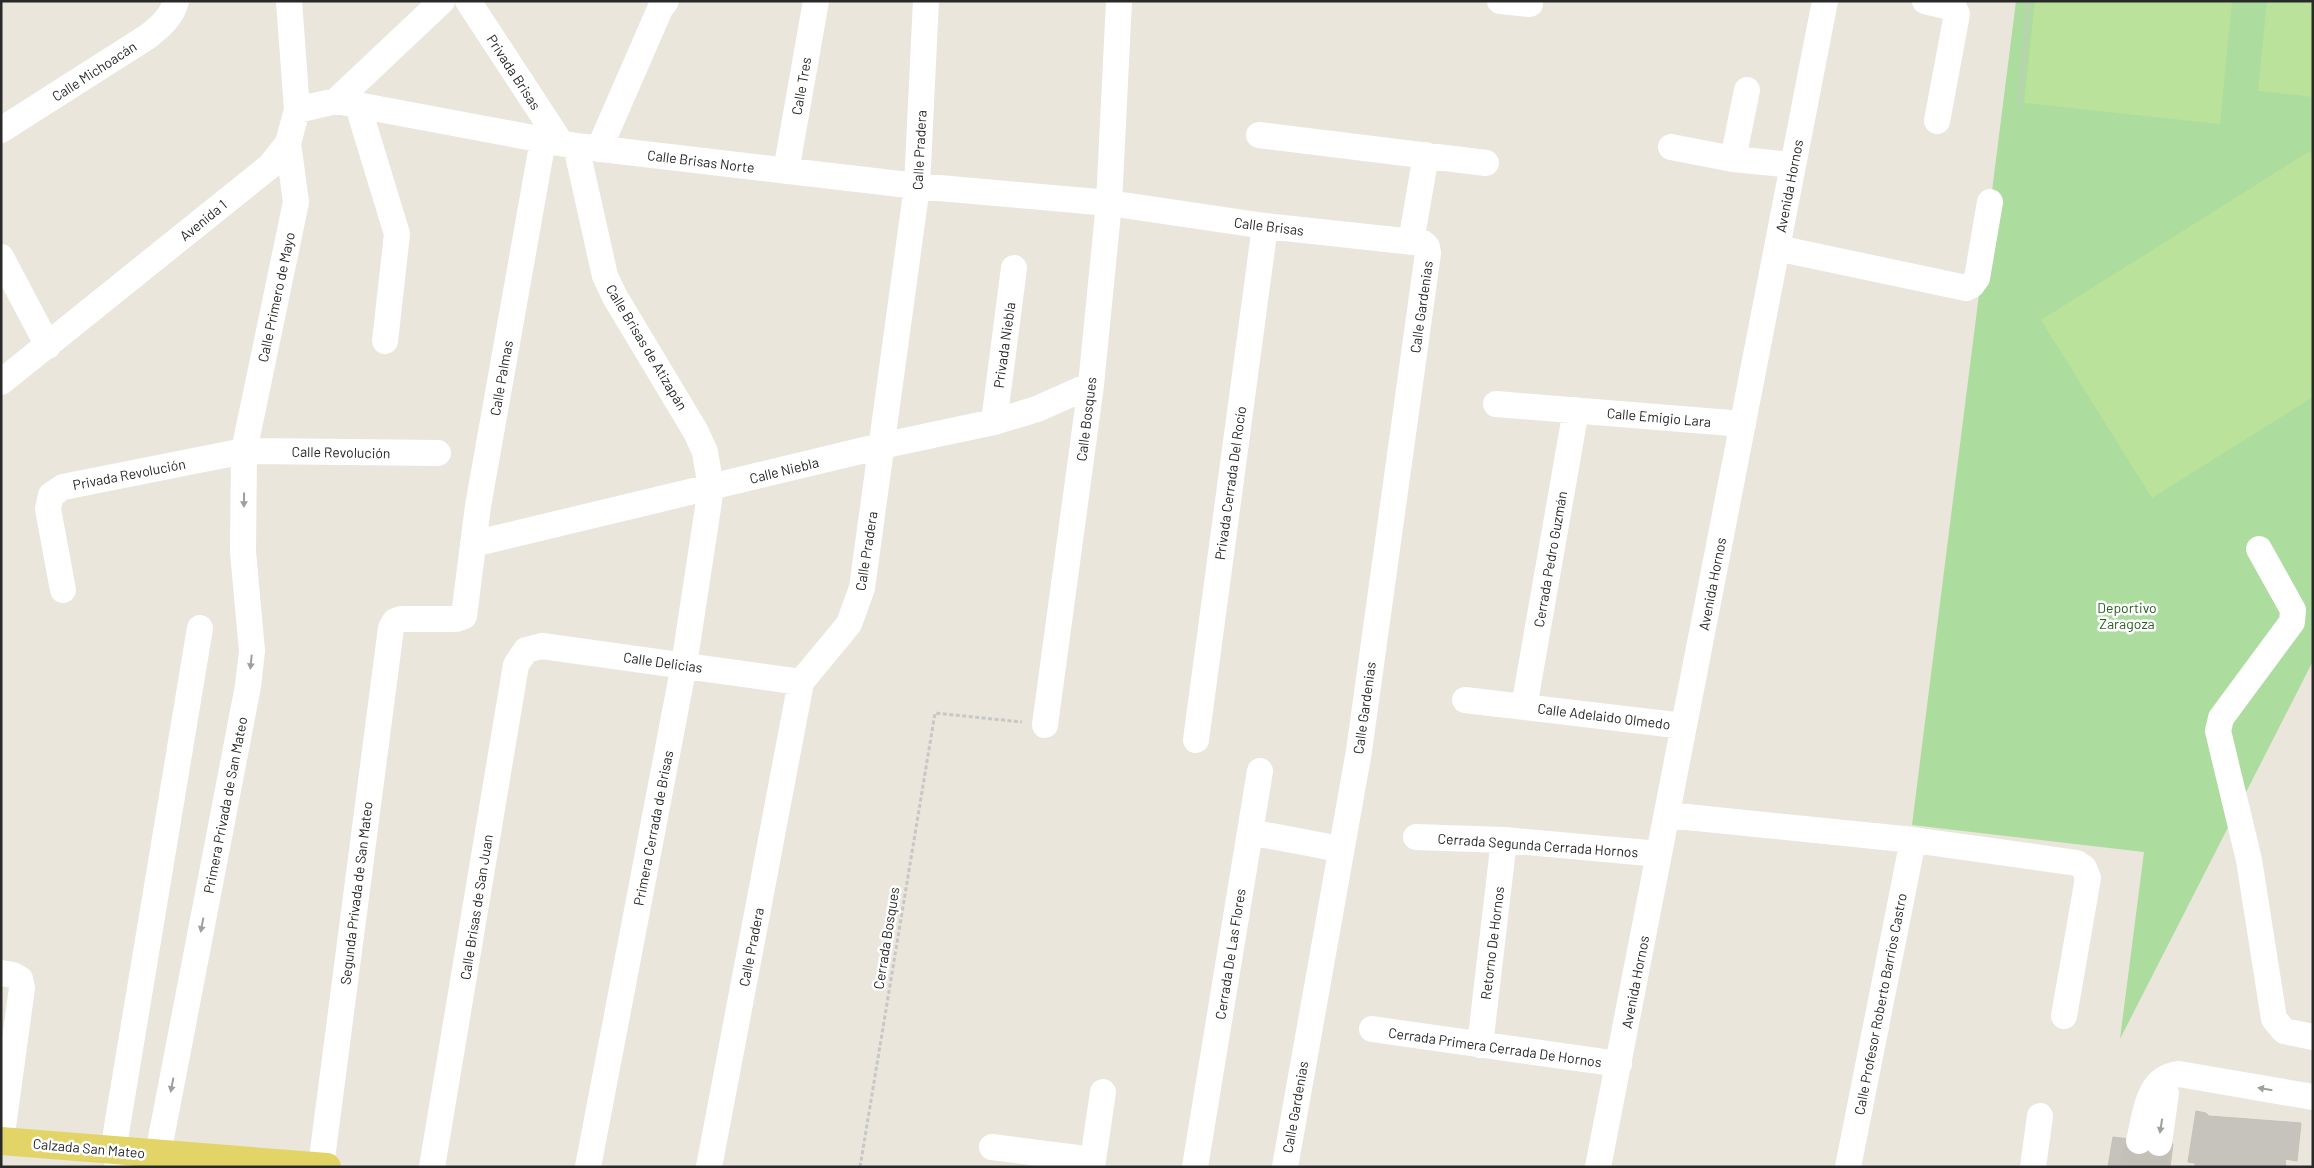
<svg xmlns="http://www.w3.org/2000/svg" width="2314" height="1168" font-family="Barlow,sans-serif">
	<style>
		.green { fill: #acdc9e }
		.pitch { fill: #bbe29a }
		.building { fill: #c6c2bc; stroke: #c5c1b6 }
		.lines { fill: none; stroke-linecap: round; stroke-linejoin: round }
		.minor-tunnel { stroke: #c3c0b8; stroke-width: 26; stroke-dasharray: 26 13; stroke-linecap: butt }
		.path { stroke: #c7c7c7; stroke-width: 3; stroke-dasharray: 4 2.5; stroke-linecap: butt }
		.minor { stroke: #fff; stroke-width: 26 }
		.major { stroke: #e3d468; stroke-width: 28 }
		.oneway { fill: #9f9f9f }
		.labels { text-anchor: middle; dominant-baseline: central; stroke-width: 5; stroke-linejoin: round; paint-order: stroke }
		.street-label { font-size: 14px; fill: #292929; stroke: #fff }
		.park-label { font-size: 14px; fill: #265f20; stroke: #fff }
	</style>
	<rect width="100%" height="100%" fill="#eae6dc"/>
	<path class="green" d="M2016,1H2313V661L2120,1039L2144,852L1912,825Z"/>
	<path class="pitch" d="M2035,1H2232L2220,124L2024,103Z
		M2267,1H2313V97L2258,91Z
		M2310,151L2313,156V397L2152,498L2041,320Z"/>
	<path class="building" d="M2196,1111L2206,1113L2209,1116L2301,1123L2297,1161L2285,1159L2286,1167H2195V1163L2188,1162Z
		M2113,1137L2173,1144L2170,1167H2108Z"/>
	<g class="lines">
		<path class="minor-tunnel" d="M2132,1167L2139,1141
			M2155,1167L2159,1143"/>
		<path class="path" d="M2019,105L2029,1
			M860,1167L935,713L1022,722"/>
		<path class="minor" d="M468,1L561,143
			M1500,1L1530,4
			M1925,1L1954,8L1957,14L1937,121
			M336,101L442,1
			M358,106L397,234L385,341
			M297,110L336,101L576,146L917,186L1109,203L1265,226L1423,243L1427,247L1428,253L1359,751L1285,1167
			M1,130L147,37C159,28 172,17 176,1
			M1259,135L1486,163
			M576,146L605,276L615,297L696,432L705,452L711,488L684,665L588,1167
			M1671,147L1733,159L1793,165
			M599,149L660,9L666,1
			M1733,159L1747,90
			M786,171L816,1
			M1411,242L1426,155
			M1777,248L1966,288L1972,285L1977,278L1990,202
			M1,257L48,346
			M1,382L270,166L288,143L297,110L289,1
			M1496,404L1743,424
			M994,422L1014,268
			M473,544L881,446L994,422L1037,409L1091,385
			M2259,549L2293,610L2292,622L2221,718L2218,731L2249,860L2274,1019L2284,1031L2313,1037
			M63,590L48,509L51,495L63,487L244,451L438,453
			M1465,700L1684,726
			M1524,707L1576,410
			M1045,725L1091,385L1109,203L1119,1
			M1196,740L1265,226
			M1667,815L1913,840L2077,863L2084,868L2088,878L2064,1016
			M1250,832L1340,849
			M1416,837L1504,840L1659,854
			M1,973L13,975L20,979L22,988L1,1141
			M1372,1029L1619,1064
			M1480,1045L1504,840
			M2139,1141C2146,1114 2146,1078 2179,1074L2313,1097
			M2159,1143L2166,1093
			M992,1147L1093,1160
			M158,1154L248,686L252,651L243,552L244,451L296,202L288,143
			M321,1166L391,628L395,621L401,619H456L464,616L478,506L543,140
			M119,1167L113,1151L200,628
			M432,1167L516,665L526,650L542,646L801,682
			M709,1167L801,682L849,624L862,588L917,186L926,1
			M1092,1167L1103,1092
			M1195,1167L1260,771
			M1598,1167L1825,1
			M1848,1167L1913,840
			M2033,1167L2040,1116"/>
		<path class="major" d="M1,1141L327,1167"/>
	</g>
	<defs><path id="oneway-solid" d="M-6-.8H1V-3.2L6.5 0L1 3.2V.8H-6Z" transform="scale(1.25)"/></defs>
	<g class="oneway">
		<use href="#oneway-solid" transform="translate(244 500) rotate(91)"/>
		<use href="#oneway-solid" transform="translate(251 662) rotate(96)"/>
		<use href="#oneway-solid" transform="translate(202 925) rotate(101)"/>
		<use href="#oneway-solid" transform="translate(172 1085) rotate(101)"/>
		<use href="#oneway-solid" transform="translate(2265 1089) rotate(-170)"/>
		<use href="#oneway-solid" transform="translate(2161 1126) rotate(99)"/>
	</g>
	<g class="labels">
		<g class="street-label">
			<text transform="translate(94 71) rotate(-33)">Calle Michoacán</text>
			<text transform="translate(514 72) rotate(57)">Privada Brisas</text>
			<text transform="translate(801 86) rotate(-80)">Calle Tres</text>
			<text transform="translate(919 150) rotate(-87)">Calle Pradera</text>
			<text transform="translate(701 161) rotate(7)">Calle Brisas Norte</text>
			<text transform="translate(1789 186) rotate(-79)">Avenida Hornos</text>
			<text transform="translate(203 220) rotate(-39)">Avenida 1</text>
			<text transform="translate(1269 226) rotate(7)">Calle Brisas</text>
			<text transform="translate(276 297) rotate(-78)">Calle Primero de Mayo</text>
			<text transform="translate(1421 307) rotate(-82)">Calle Gardenias</text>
			<text transform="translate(1004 345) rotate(-82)">Privada Niebla</text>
			<text transform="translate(647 347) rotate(59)">Calle Brisas de Atizapán</text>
			<text transform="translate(501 378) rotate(-80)">Calle Palmas</text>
			<text transform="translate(1659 417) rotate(5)">Calle Emigio Lara</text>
			<text transform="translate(1086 419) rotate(-83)">Calle Bosques</text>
			<text transform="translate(341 452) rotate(1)">Calle Revolución</text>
			<text transform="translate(784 470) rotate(-14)">Calle Niebla</text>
			<text transform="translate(129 474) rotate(-11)">Privada Revolución</text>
			<text transform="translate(1230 483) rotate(-82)">Privada Cerrada Del Rocío</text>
			<text transform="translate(866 551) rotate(-81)">Calle Pradera</text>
			<text transform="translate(1550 559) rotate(-80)">Cerrada Pedro Guzmán</text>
			<text transform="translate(1712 584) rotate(-79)">Avenida Hornos</text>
			<text transform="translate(663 662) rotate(8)">Calle Delicias</text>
			<text transform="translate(1364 708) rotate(-82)">Calle Gardenias</text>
			<text transform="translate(1604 716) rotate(7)">Calle Adelaido Olmedo</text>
			<text transform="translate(225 805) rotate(-79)">Primera Privada de San Mateo</text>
			<text transform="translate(653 828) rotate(-79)">Primera Cerrada de Brisas</text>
			<text transform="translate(1538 845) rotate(4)">Cerrada Segunda Cerrada Hornos</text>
			<text transform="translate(356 893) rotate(-83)">Segunda Privada de San Mateo</text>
			<text transform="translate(476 907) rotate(-81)">Calle Brisas de San Juan</text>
			<text transform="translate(886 938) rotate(-81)">Cerrada Bosques</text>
			<text transform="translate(1492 943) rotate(-83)">Retorno De Hornos</text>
			<text transform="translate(751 947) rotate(-79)">Calle Pradera</text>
			<text transform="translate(1230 954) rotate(-81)">Cerrada De Las Flores</text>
			<text transform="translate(1635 982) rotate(-79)">Avenida Hornos</text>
			<text transform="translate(1880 1004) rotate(-79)">Calle Profesor Roberto Barrios Castro</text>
			<text transform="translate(1495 1047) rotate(8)">Cerrada Primera Cerrada De Hornos</text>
			<text transform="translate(1295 1107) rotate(-80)">Calle Gardenias</text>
			<text transform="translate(89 1148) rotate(5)">Calzada San Mateo</text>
		</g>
		<g class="park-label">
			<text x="2127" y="607">Deportivo<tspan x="2127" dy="16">Zaragoza</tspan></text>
		</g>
	</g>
	<rect width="2314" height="1168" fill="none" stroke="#292929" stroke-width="5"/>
</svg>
